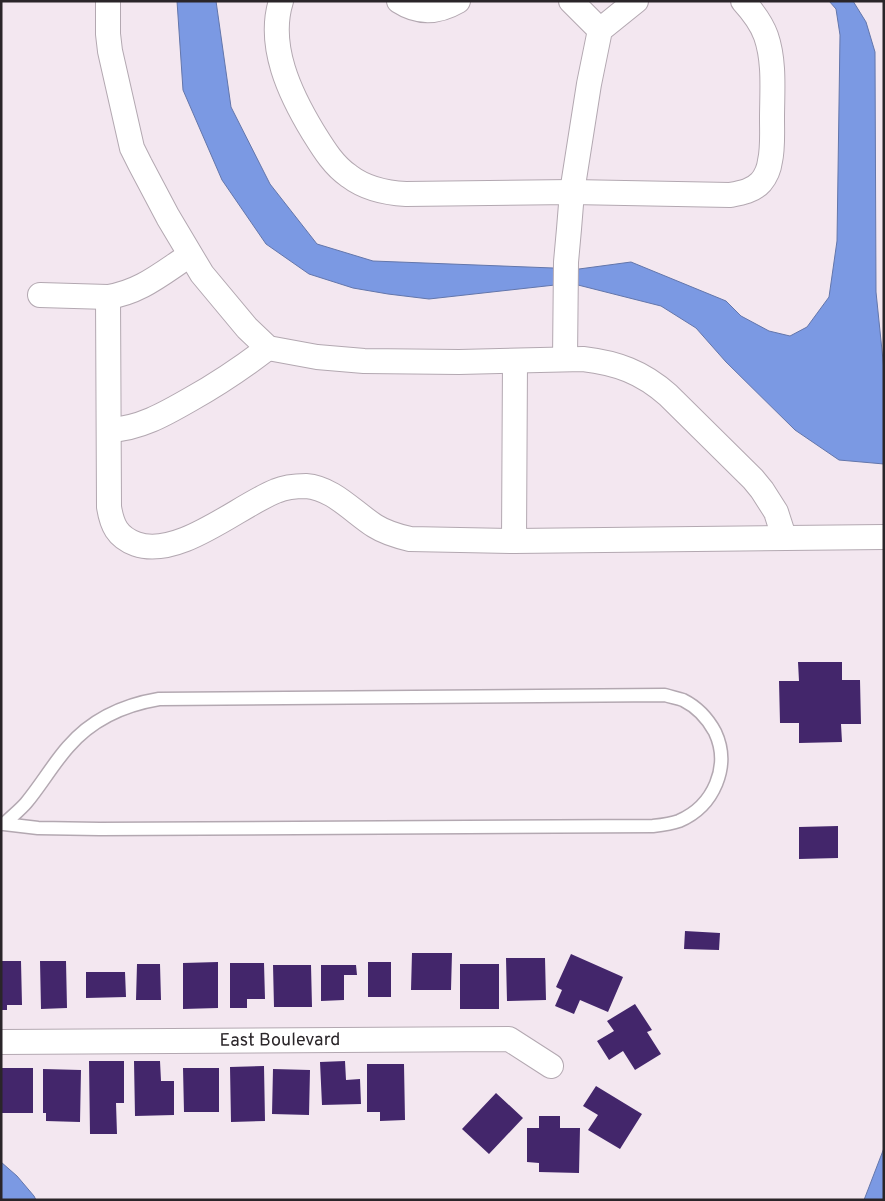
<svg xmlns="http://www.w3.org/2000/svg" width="885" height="1201" font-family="Overpass,sans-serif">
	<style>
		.water { fill: #7b99e3; stroke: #6376ab }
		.building { fill: #43266b }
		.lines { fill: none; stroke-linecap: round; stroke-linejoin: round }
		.service-casing { stroke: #b3a8b1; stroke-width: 15 }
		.minor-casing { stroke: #b3a8b1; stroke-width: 26 }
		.service { stroke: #fff; stroke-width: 12 }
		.minor { stroke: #fff; stroke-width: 24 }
		.labels { text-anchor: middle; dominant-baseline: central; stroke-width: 5; stroke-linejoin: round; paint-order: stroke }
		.street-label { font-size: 18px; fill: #2a2529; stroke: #fff5fd }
	</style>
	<rect width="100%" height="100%" fill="#f3e7f0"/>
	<path class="water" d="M177,1H216L231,107L270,184L317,244L373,261L579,269L631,262L726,301L741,316L769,331L790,336L807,327L829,297L837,241L840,35L836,9L829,1H853L866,22L875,52L876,292L884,370V464L839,460L795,430L726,362L696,328L661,306L578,285H555L429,299L388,294L353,288L309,274L266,244L222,180L183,90Z
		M884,1148V1200H864Z
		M1,1162L17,1176L34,1196L36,1200H1Z"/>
	<path class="building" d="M798,662H842V680H860L861,724H841L842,742L799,743V723H780L779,681H799Z
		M838,826V858L799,859V827Z
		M685,931L720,933L719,950L684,949Z
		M412,953H452L451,990H411Z
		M571,954L623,977L608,1012L580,1000L574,1014L555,1006L562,990L556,987Z
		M506,958H545L546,1000L507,1001Z
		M1,961H21L22,1005H7V1010H1Z
		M40,961H66L67,1008L41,1009Z
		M218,962V1008L183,1009V963Z
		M368,962H391V997H368Z
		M230,963H264L265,999H247V1008H230Z
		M137,964H160L161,1000H136Z
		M460,964H499V1009H460Z
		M273,965H311L312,1007H274Z
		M321,965H356L357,975H344V1000L321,1001Z
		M86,972H125L126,997L86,998Z
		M635,1004L652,1030L647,1032L661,1054L635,1070L623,1051L609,1060L597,1041L614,1031L607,1021Z
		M89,1061H124V1103H116L117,1134H90Z
		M134,1061H160L161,1081H174V1115L135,1116Z
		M345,1061L346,1080L360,1079L361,1104L322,1105L320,1062Z
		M367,1064H404L405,1120L380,1121V1112H367Z
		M264,1066L265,1121L231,1122L230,1067Z
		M1,1068H33V1113H1Z
		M183,1068H219V1112H184Z
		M43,1069L81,1070L80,1122L46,1121V1113H43Z
		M273,1069L310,1070L309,1115L272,1114Z
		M596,1086L642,1114L620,1149L588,1130L598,1115L583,1106Z
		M496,1093L523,1118L489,1154L462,1129Z
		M539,1116H560V1128H580L579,1173L539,1172V1163L527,1162V1128H539Z"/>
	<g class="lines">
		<defs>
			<path id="service" d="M1,824H4L38,828L100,829L653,826C662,825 671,824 679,821C714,806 731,766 715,732C708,719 697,707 683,700C677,698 671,697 665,695L159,699C123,705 92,719 68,747C53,764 41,785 26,803C20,810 11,817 4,824"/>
			<g id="minor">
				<path d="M108,1V34L110,51L132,148L140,164L168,217L202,274L247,328L268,348L317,357L364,361L459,362L583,359C617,363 642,372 668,395L753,479L762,490L776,512L784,537"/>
				<path d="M281,1C267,46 290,94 313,132C323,148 333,165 349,176C366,189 386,193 406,194L572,192L730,195C741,193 753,191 761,182C766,176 769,169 770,161C773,148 772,133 772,119C772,92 775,62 766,36C761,22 753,12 743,1"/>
				<path d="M399,1C419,14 439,12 458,1"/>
				<path d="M571,1L600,30"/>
				<path d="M40,295L108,297C141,292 162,273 190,255"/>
				<path d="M108,297L109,507C112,525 117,537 136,544C179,559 238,506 276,491C285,487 296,486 306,486C333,488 353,512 375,526C386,533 397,536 410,539L514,541L884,537"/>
				<path d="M565,359L566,262L569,229L572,192L589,84L600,30L636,1"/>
				<path d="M109,430C139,429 165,414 191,399C218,384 243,367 268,348"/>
				<path d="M514,541L515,361"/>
				<path id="s1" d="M1,1042L509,1039L551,1066"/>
			</g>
		</defs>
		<use href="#service" class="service-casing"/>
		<use href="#minor" class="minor-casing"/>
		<use href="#service" class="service"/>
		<use href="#minor" class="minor"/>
	</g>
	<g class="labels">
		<g class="street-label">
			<text stroke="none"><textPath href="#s1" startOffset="279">East Boulevard</textPath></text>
		</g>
	</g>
	<rect width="885" height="1201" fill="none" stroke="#2a2529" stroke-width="5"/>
</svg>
